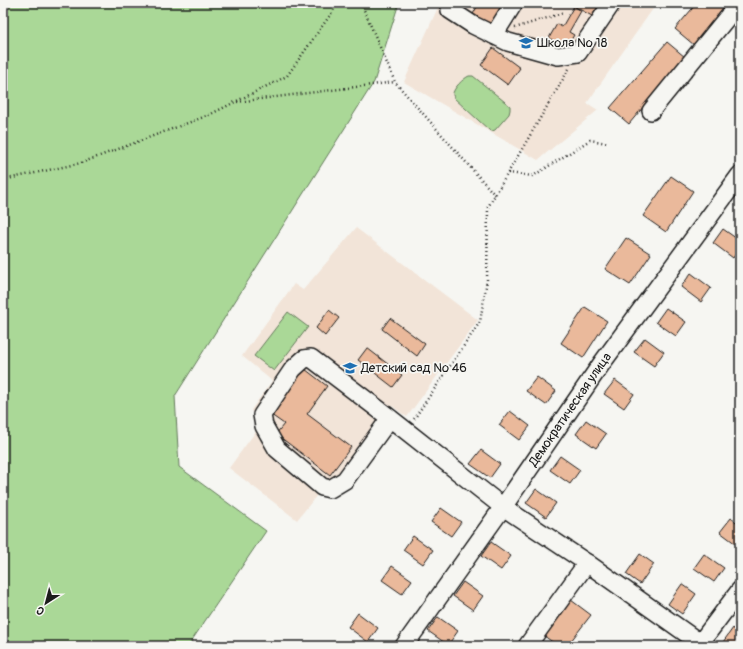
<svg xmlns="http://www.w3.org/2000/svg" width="743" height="649" font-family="Pangolin,sans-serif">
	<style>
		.built { fill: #f2e4d8 }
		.green { fill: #aad897; stroke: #637a5a }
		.building { fill: #eab99b; stroke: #1c1c1c }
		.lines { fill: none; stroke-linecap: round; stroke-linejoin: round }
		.minor-casing { stroke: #1c1c1c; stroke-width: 20 }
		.path { stroke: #1c1c1c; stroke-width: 2.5; stroke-dasharray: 1 3; stroke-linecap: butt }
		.minor { stroke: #f6f6f2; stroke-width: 17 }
		.labels { text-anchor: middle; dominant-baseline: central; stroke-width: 3.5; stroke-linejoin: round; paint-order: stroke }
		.poi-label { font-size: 13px; fill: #1c1c1c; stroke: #f6f6f2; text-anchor: start }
		.street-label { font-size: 13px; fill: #1c1c1c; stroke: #f6f6f2 }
	</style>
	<rect width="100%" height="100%" fill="#f6f6f2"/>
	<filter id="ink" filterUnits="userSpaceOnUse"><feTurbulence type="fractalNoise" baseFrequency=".025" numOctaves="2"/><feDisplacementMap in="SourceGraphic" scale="8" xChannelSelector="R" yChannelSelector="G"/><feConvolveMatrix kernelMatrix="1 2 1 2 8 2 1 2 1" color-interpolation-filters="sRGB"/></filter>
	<g filter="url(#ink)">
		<path class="built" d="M440,3H657L587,103L598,110L538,160L404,82Z
			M356,228L478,320L407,417L392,406L341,477L325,485L297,520L229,468L259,427L251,410L272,381L242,356L294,284L303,290Z"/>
		<path class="green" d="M3,3H399L374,82L175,396L179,467L266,531L188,646H3Z
			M469,76H473L510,106V110L509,114L495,130L492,131L489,130L454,98C454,97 453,96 453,95C452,89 464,78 469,76Z
			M288,312L308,327L274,371L254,356Z"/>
		<path class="building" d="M479,3H504L491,27L472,16Z
			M568,3H600L592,16Z
			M697,3H729L694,45L675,29Z
			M574,6L581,11L569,32L574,35L566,48L549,38L557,24L562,27Z
			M667,42L685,57L629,124L610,108Z
			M493,48L520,68L508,85L481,65Z
			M671,176L693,191L666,232L643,216Z
			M723,229L740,241V248L733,258L713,243Z
			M626,238L651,254L630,285L605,269Z
			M691,273L711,288L701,302L681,287Z
			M585,307L607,321L583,358L561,343Z
			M666,308L686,322L676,336L656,322Z
			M329,310L339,318L325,336L316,328Z
			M390,318L425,344L417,356L382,329Z
			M645,338L664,352L654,366L634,352Z
			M367,348L402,375L393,387L358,360Z
			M301,366L327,386L307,414L351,447L330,475L276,434L284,424L267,412Z
			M537,377L556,391L546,405L526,391Z
			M615,380L634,394L624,408L604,394Z
			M510,411L530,426L519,440L499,425Z
			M586,420L606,434L596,448L576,434Z
			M481,450L500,464L490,478L470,464Z
			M560,456L580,470L570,484L550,470Z
			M536,489L556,503L546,517L526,503Z
			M441,508L461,522L451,536L431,522Z
			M731,518L740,525V547L720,532Z
			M413,536L433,550L423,564L403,550Z
			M491,542L511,556L501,570L481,556Z
			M640,554L654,564L640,584L626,574Z
			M704,554L724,568L714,582L694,568Z
			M392,566L412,580L402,594L382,580Z
			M463,582L483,596L473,610L453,596Z
			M682,584L696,594L682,614L668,604Z
			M567,597L591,615L567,646H558L540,633Z
			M358,613L378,628L368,642L348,627Z
			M438,617L458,631L448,645L428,631Z
			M733,628L740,633V646H728L723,642Z"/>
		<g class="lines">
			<defs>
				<g id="minor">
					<path d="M451,3L450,10L473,25L508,42L558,56L578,53L612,3"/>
					<path d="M494,35L514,3"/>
					<path d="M651,111L739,3"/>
					<path d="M390,418L345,480L330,489L322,487L277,449L264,426L262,415L293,369L304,359L311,358L386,415L503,507L587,563L700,643L706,646"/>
					<path id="s1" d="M404,646L503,507L602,363L740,175"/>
					<path d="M527,646L587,563"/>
					<path d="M698,646L740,590"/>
				</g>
			</defs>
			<use href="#minor" class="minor-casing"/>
			<path class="path" d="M361,3L395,82L495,195
				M515,28L563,13
				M237,102L395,82
				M508,173L533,176L590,140L607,143
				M3,180L81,163L209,115L287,76L333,11L337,3
				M414,419L480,322L487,280L488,207L569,69"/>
			<use href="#minor" class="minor"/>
		</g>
	</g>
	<defs>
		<symbol id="school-bare" viewBox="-9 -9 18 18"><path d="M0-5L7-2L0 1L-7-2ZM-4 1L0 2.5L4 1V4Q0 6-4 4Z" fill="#1f6fb2" stroke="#f6f6f2" stroke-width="2.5" paint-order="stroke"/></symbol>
	</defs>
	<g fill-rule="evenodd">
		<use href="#school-bare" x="516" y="33" width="20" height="20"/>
		<use href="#school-bare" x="340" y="358" width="20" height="20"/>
	</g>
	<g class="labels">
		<g class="poi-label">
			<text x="537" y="43">Школа № 18</text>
			<text x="361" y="368">Детский сад № 46</text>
		</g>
		<g class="street-label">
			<text stroke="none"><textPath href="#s1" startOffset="289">Демократическая улица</textPath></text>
		</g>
	</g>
	<rect width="743" height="649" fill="none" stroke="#f6f6f2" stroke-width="16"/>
	<rect x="8" y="8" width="727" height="633" fill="none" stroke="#1c1c1c" stroke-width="1.5" filter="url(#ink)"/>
	<g transform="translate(46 603) rotate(216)" stroke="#f6f6f2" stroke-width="3" paint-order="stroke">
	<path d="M0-3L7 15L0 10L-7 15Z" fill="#1c1c1c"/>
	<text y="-6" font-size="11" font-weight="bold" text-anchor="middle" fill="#1c1c1c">С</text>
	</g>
</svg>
